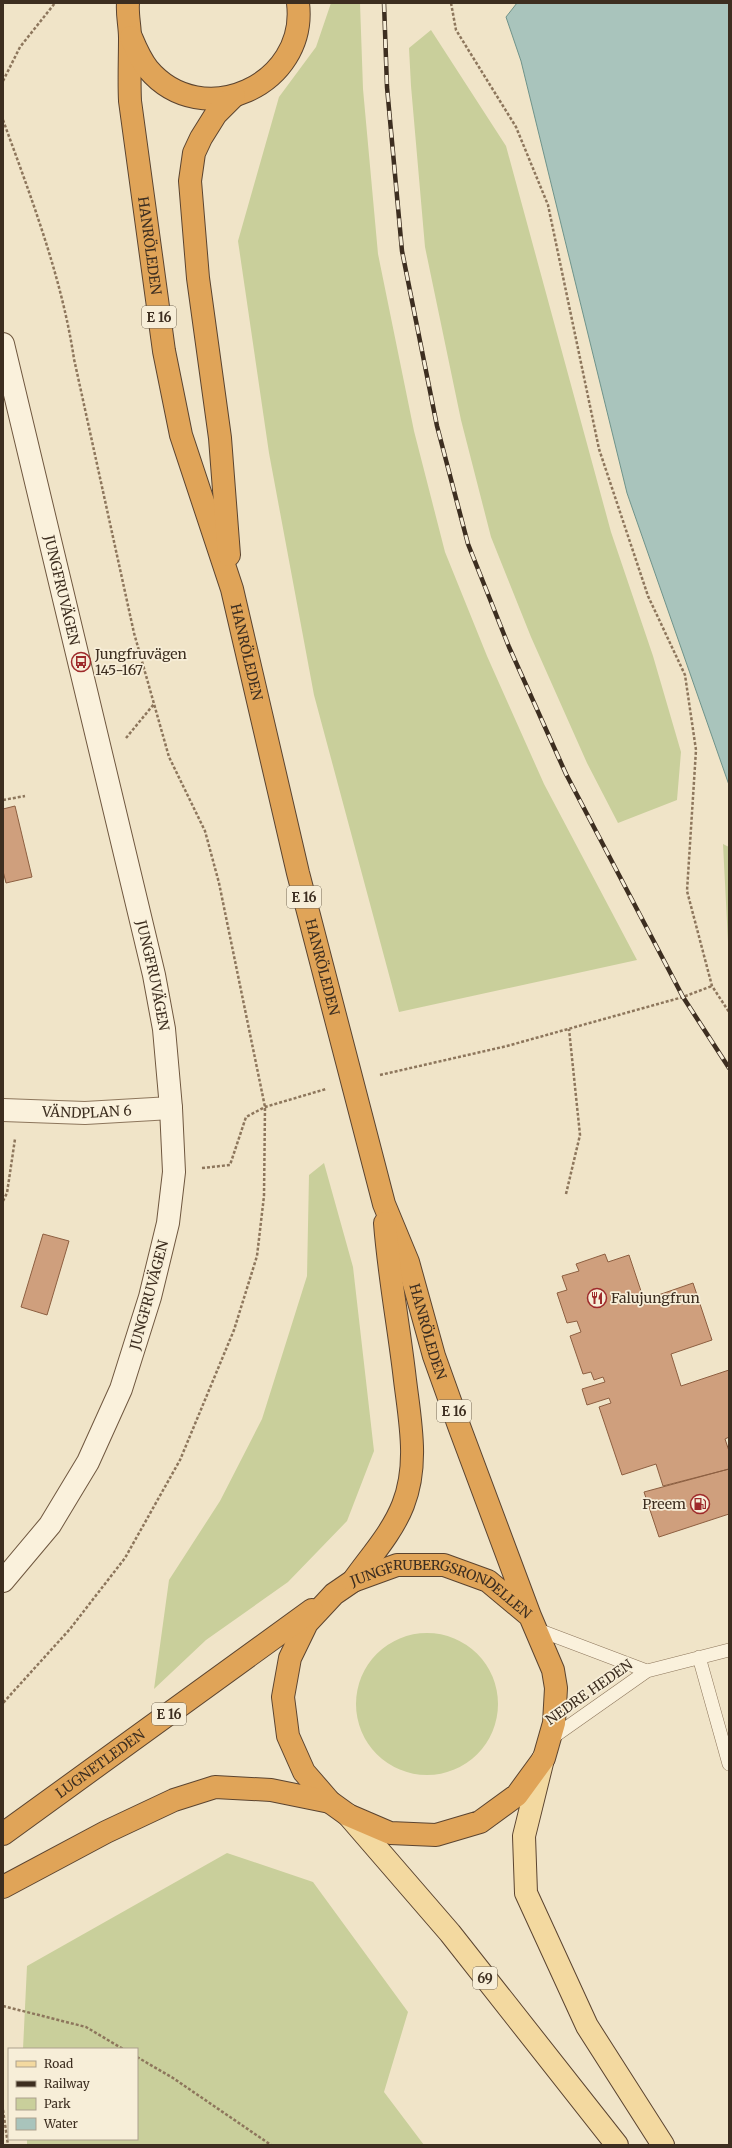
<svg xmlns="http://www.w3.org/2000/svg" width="732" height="2148" font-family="Merriweather,serif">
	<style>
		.green { fill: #c9cf9b }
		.water { fill: #a9c4bc; stroke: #6f938a }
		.building { fill: #cf9f7d; stroke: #8d5f41 }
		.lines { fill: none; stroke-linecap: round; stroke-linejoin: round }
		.lane-casing { stroke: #8d765c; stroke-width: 14 }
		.street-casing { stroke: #8d765c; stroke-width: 24 }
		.secondary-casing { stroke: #6f573f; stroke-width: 24 }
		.primary-casing { stroke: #5b4430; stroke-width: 24 }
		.highway-casing { stroke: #5b4430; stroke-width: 24 }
		.path { stroke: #8d765c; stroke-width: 2.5; stroke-dasharray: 3 2; stroke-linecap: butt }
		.lane { stroke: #faf1dc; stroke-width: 13 }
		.street { stroke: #faf1dc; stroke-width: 22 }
		.secondary { stroke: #faf1dc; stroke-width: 22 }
		.primary { stroke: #f3d9a0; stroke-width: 22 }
		.highway { stroke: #e0a458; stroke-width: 22 }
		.rail-casing { stroke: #3d2e20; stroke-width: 4.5 }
		.rail { stroke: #f7eed8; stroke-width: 3; stroke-dasharray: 9; stroke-linecap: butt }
		.labels { text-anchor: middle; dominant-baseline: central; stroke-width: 3.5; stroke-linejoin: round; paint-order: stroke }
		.shield { fill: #f7eed8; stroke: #756857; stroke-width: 1 }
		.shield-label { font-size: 13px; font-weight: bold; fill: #3d2e20 }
		.street-label { font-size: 14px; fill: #3d2e20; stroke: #f7eed8 }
		.poi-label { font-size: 14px; fill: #3d2e20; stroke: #f7eed8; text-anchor: start }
	</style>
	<rect width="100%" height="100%" fill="#f0e4c8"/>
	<path class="green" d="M331,3H360L363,89L378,254L414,431L445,552L487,656L544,784L637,960L399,1012L314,695L269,453L238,241L279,97L316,47Z
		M431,30L506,146L611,532L653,656L681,752L677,800L618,823L587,763L531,637L491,537L461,420L425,247L411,86L409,48Z
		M723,844L729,847V945L728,942Z
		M324,1163L353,1267L374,1451L347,1521L288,1582L206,1640L154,1689L169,1580L220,1501L262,1419L307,1276L309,1175Z
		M356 1704a71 71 0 1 1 142 0a71 71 0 1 1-142 0Z
		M227,1853L313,1882L408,2012L384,2092L424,2145H27V2139H137V2049H23L27,1966Z"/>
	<path class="water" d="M517,3H729V785L627,493L521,61L506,17Z"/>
	<path class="building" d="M15,806L32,877L6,883L3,871V809Z
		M43,1234L69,1241L47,1315L21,1307Z
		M605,1254L608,1262L629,1255L644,1300L693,1283L712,1340L671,1354L681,1386L729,1370V1437L725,1439L729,1451V1469L663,1486L656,1464L622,1475L599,1407L611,1403L609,1398L587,1405L582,1389L605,1382L603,1377L594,1380L591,1372L583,1374L570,1336L581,1332L577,1321L567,1323L557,1293L567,1290L562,1276L579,1271L576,1264Z
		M729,1469V1514L659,1537L644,1492Z"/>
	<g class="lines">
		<defs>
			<path id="lane" d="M536,1629L647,1671
				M699,1657L729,1764
				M549,1740L647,1671L729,1650"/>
			<g id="street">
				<path id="s1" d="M3,1110L85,1113L171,1108"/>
			</g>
			<g id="secondary">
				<path id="s2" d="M3,344L154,975L164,1029L171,1108L174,1172L168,1223L150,1297L121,1389L88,1462L50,1525L3,1581"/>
			</g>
			<path id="primary" d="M543,1759L524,1836L526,1893L587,2026L663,2145
				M348,1815L450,1933L617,2145"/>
			<g id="highway">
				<path id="s3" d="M128,3C127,15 130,26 130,38C130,59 129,80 130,101L164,351L181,435L232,589L298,873L384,1204L408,1262L434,1356L459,1426L530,1616L553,1670L556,1688L554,1723L544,1758L517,1795L480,1822L436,1835L390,1833L348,1815L330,1802L304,1772L288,1736L283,1697L290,1658L307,1623L334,1594L353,1581L397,1565H444L488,1581L530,1616"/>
				<path d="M131,37C136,49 140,59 148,69C202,133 308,85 298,3"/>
				<path d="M229,555L220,438L198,278L190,181L194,153L201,138L216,114L234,96"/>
				<path d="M353,1581C370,1557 392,1533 403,1505C419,1465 410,1421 405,1380C399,1327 389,1276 385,1223"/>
				<path id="s4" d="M3,1834L312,1610"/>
				<path d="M3,1887L106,1832L174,1800L215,1787L271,1790L330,1802"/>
			</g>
		</defs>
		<use href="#lane" class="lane-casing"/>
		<use href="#street" class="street-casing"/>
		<use href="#secondary" class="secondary-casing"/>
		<use href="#primary" class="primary-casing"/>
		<use href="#highway" class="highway-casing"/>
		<path class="path" d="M451,3L456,30L516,127L548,205L599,449L648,596L685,675L696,750L687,891L712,986L729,1012
			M3,81L20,47L55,3
			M3,120C31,197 62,278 74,359L134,633L169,757L205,831L219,883L265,1107L264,1196L257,1256L234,1330L180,1460L125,1558L70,1629L3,1703
			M126,738L154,704
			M3,800L25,796
			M380,1075L507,1046L683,997L712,986
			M202,1168L230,1165L246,1117L265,1107L326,1089
			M566,1194L580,1135L569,1029
			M3,1201L7,1193L15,1139
			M3,2006L86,2027L123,2049
			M137,2057L173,2078L271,2145
			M3,2110L8,2145"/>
		<use href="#lane" class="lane"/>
		<use href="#street" class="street"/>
		<use href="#secondary" class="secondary"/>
		<use href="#primary" class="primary"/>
		<use href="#highway" class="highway"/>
		<defs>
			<path id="rail" d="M384,3L387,87L402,251L437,426L468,544L509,647L566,774L683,997L729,1068"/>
		</defs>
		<use href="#rail" class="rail-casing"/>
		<use href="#rail" class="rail"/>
	</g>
	<defs>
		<symbol id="bus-ring" viewBox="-11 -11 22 22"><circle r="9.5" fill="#f7eed8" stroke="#9e2a2b" stroke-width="1.5"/><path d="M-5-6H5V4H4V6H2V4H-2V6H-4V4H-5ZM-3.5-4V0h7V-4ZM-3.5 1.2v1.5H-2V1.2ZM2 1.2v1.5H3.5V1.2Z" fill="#9e2a2b"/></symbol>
		<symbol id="restaurant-ring" viewBox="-11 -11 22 22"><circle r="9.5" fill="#f7eed8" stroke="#9e2a2b" stroke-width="1.5"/><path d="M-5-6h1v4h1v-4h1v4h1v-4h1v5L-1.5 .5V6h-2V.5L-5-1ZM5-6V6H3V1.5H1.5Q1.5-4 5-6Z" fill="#9e2a2b"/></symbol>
		<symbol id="fuel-ring" viewBox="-11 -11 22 22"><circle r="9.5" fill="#f7eed8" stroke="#9e2a2b" stroke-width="1.5"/><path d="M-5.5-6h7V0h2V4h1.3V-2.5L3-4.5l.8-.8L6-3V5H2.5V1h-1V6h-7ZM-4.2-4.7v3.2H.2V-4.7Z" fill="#9e2a2b"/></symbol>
	</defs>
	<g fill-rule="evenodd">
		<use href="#bus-ring" x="70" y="651" width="22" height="22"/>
		<use href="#restaurant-ring" x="586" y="1287" width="22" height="22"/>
		<use href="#fuel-ring" x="689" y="1493" width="22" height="22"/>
	</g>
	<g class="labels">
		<g class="shield">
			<rect x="142" y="306" width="34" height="22" rx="3"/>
			<rect x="287" y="886" width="34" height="22" rx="3"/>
			<rect x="437" y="1400" width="34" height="22" rx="3"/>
			<rect x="152" y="1703" width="34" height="22" rx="3"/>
			<rect x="473" y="1967" width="24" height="22" rx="3"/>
		</g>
		<g class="shield-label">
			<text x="159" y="317">E 16</text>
			<text x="304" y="897">E 16</text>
			<text x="454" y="1411">E 16</text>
			<text x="169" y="1714">E 16</text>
			<text x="485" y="1978">69</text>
		</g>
		<g class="street-label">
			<text stroke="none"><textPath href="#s3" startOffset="244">HANRÖLEDEN</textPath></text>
			<text stroke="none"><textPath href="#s2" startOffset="253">JUNGFRUVÄGEN</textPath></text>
			<text stroke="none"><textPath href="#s3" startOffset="663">HANRÖLEDEN</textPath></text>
			<text stroke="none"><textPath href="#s3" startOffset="987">HANRÖLEDEN</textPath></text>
			<text stroke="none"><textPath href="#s2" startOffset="649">JUNGFRUVÄGEN</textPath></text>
			<text stroke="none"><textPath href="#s1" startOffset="84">VÄNDPLAN 6</textPath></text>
			<text transform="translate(149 1295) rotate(-75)">JUNGFRUVÄGEN</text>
			<text stroke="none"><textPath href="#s3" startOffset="1367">HANRÖLEDEN</textPath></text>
			<text stroke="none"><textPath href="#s3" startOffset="2425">JUNGFRUBERGSRONDELLEN</textPath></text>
			<text transform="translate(589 1692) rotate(-35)">NEDRE HEDEN</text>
			<text stroke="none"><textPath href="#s4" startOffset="120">LUGNETLEDEN</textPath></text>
		</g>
		<g class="poi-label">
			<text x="95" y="654">Jungfruvägen<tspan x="95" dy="16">145-167</tspan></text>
			<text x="611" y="1298">Falujungfrun</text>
			<text x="686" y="1504" text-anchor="end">Preem</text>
		</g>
	</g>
	<rect width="732" height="2148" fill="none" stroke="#3d2e20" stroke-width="8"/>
	<rect x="8" y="2048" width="130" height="92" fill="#f7eed8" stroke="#ada18e"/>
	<rect x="16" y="2061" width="20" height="6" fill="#f3d9a0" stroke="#ada18e"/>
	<text x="44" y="2068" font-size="12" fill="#3d2e20">Road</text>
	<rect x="16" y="2081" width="20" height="6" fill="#3d2e20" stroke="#ada18e"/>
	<text x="44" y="2088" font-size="12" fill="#3d2e20">Railway</text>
	<rect x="16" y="2098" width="20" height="12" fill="#c9cf9b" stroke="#ada18e"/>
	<text x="44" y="2108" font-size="12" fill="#3d2e20">Park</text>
	<rect x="16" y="2118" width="20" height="12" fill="#a9c4bc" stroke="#ada18e"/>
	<text x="44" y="2128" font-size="12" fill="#3d2e20">Water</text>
</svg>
